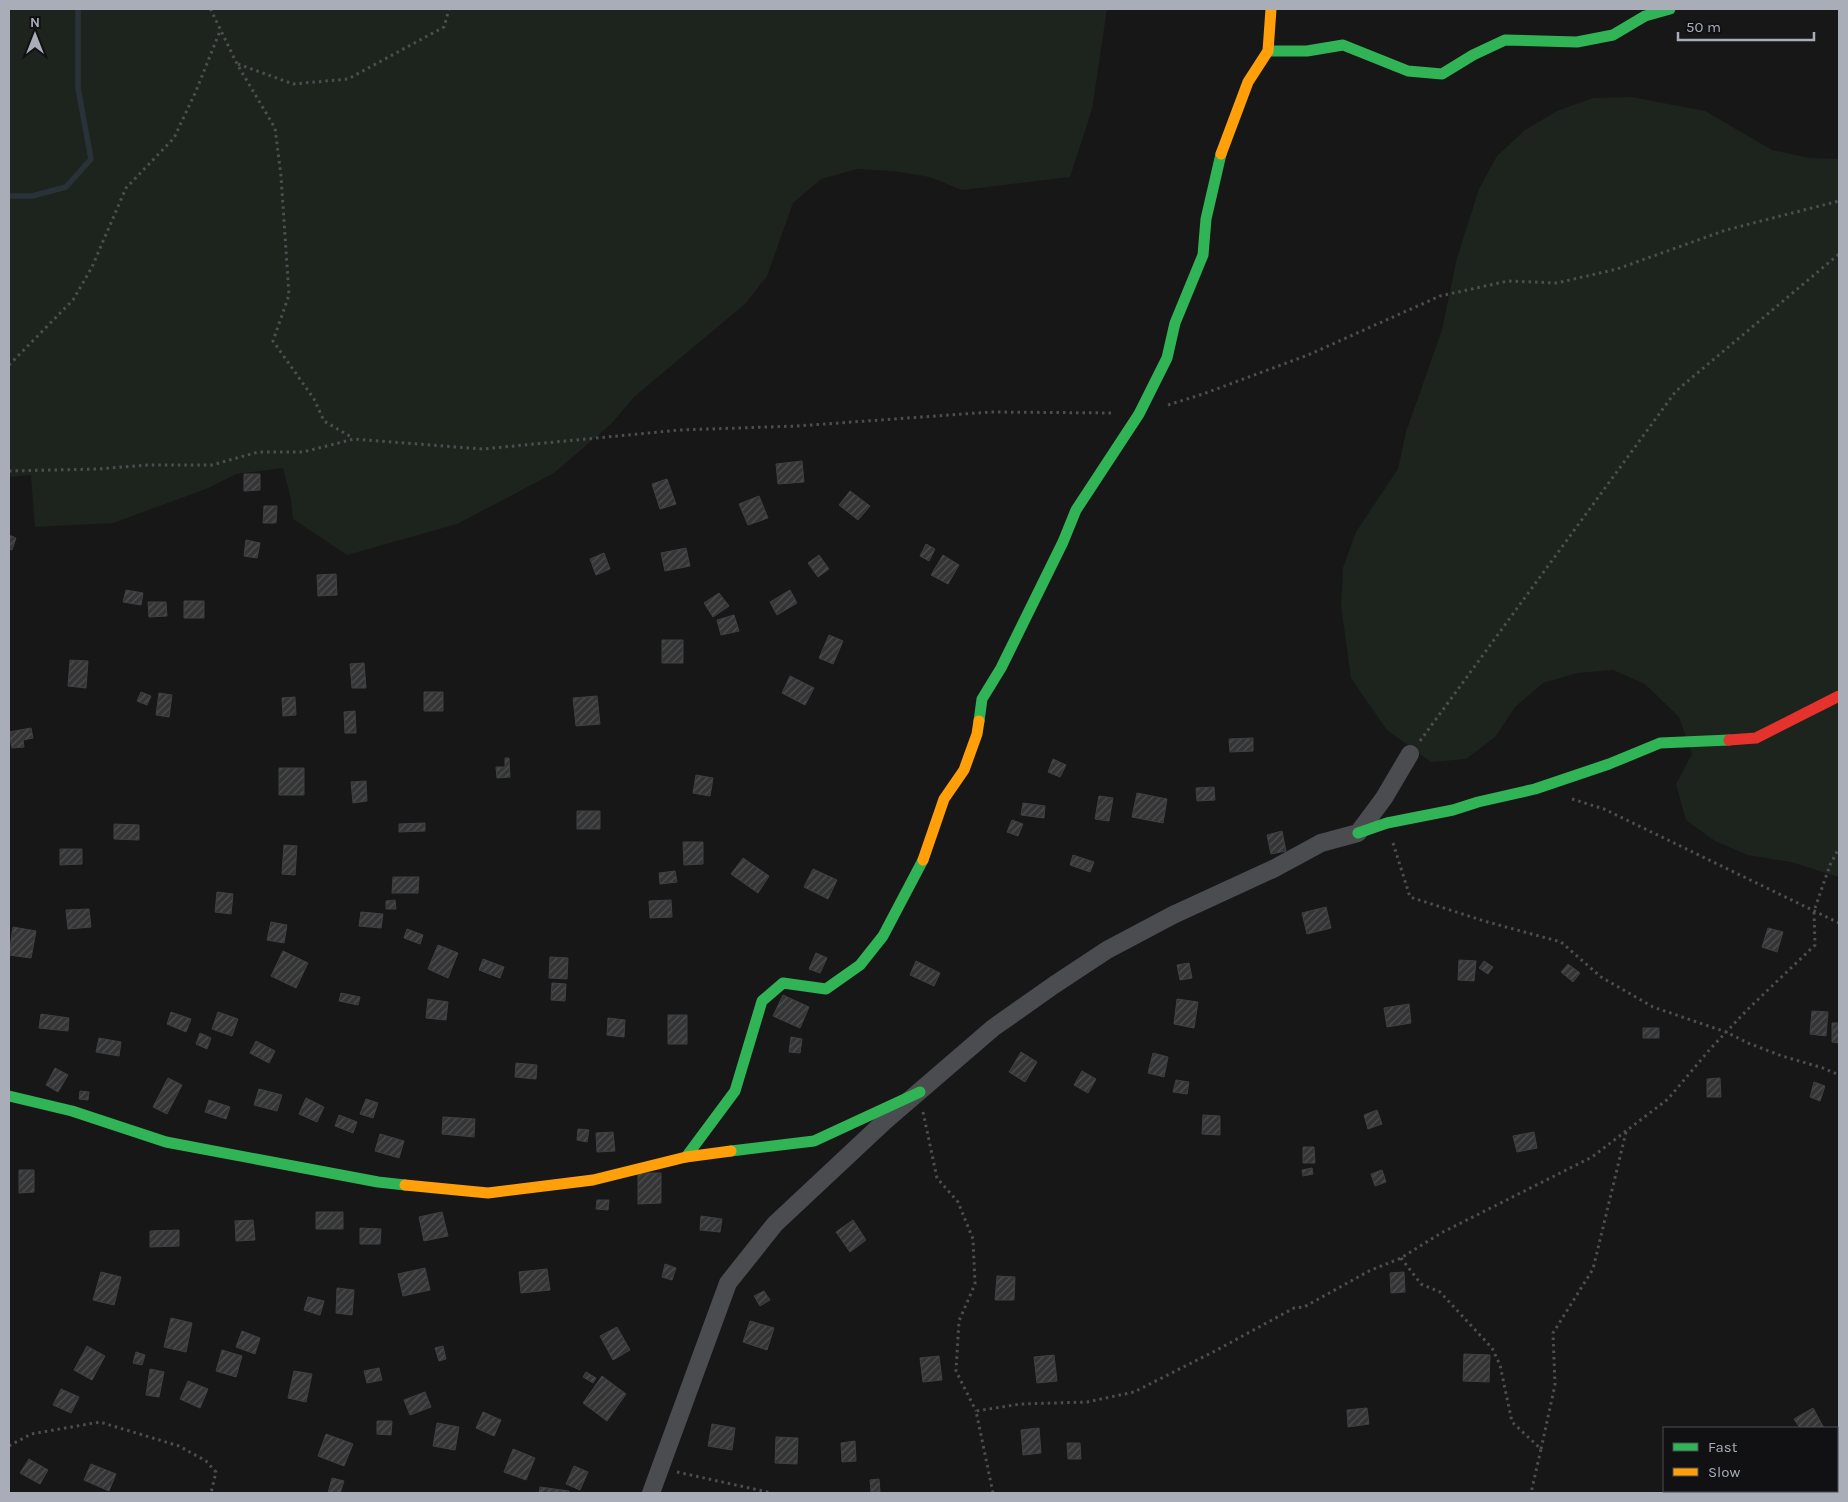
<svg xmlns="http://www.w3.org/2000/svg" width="1848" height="1502" font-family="Karla,sans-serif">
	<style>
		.grass { fill: #1d241e }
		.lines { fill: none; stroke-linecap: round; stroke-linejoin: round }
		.stream { stroke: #2a3239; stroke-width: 5.5 }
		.building { fill: url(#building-hatch); stroke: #3f4043 }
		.path { stroke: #4d4e52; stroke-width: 3; stroke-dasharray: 2.5 4; stroke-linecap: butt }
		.street { stroke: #4b4c50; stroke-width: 18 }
		.fast { stroke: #30b455; stroke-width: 11 }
		.slow { stroke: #ff9f0a; stroke-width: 11 }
		.jam { stroke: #e5322d; stroke-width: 11 }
	</style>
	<defs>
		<pattern id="building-hatch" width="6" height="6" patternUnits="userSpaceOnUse" patternTransform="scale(1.25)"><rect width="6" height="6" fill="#353536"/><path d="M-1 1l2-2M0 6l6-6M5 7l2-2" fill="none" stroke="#4f5051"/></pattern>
	</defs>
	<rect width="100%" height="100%" fill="#171717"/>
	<path class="grass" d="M9,9H1107L1092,109L1070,177L962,190L930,177L894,171L857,169L821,179L793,203L767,276L746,303L634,397L611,424L554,473L457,524L347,555L293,519L291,499L283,468L236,474L206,489L113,523L35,527L31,475L9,477Z
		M1631,97L1705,111L1772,150L1809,158L1839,159V877L1791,862L1748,855L1715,841L1686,820L1676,784L1692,754L1679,717L1645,684L1613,670L1577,673L1543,683L1515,707L1495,737L1466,759L1431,762L1387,730L1351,678L1341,605L1343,568L1356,532L1398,469L1406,432L1442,330L1457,258L1479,189L1497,156L1525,130L1557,111L1593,98Z"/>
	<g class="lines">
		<path class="stream" d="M9,196H32L66,187L91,159L78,88V9"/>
	</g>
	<path class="building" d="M802,461L804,482L778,484L776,464Z
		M244,474H260V490L244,491Z
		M667,479L676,504L660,509L652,484Z
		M850,491L870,506L858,520L839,505Z
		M759,496L768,518L748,525L739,504Z
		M264,506H277L276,523H263Z
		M9,535L16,538L12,550L9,549Z
		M246,540L260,543L257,558L244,556Z
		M926,544L935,549L929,561L920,556Z
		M686,548L690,566L665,571L661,553Z
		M604,553L610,569L596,575L590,559Z
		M819,555L829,569L818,577L808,563Z
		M943,555L959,565L948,584L931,575Z
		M336,574L337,595L318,596L317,575Z
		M126,590L143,593L141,605L123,602Z
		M790,590L797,603L777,615L770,602Z
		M719,593L729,606L713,617L704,603Z
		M184,601H204V618H184Z
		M148,602H166L167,616L149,617Z
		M734,615L739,631L721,635L717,620Z
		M829,635L843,641L833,664L819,658Z
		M662,640H683V663H662Z
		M70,660L88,661L86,688L68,686Z
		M364,663L366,688H352L350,664Z
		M790,676L814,688L805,705L782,693Z
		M141,692L151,696L147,705L137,701Z
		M424,692H443V711H424Z
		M159,693L172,695L169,717L156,715Z
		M597,696L600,724L576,726L573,698Z
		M295,697L296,715L283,716L282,698Z
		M355,711L356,733H345L344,712Z
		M31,728L33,738L23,740L24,747L12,748L9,732Z
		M1253,738V751L1230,752L1229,739Z
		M505,758H509L510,777L497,778L496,767H505Z
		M1053,759L1066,765L1060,777L1048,772Z
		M279,768H304V795H279Z
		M696,775L713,778L710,796L693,793Z
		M366,781L367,801L353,803L351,782Z
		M1214,787L1215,800L1197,801L1196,788Z
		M1137,793L1167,799L1163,823L1132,817Z
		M1099,796L1113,798L1109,821L1095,819Z
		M1023,803L1045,806L1044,818L1021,815Z
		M577,811H600V829H577Z
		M1012,820L1023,824L1018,836L1007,832Z
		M425,823V831L399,832V824Z
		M114,824L139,825V840L114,839Z
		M1282,831L1286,851L1271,854L1267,835Z
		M683,842H703V864L684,865Z
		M284,845L297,846L295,875L282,874Z
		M60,849H82V864L60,865Z
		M1073,855L1094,862L1090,872L1070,865Z
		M743,858L769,876L758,893L731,874Z
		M813,869L837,880L828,899L804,887Z
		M675,871L677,882L660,884L659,873Z
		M393,877H419L418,893H392Z
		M217,892L233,894L231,914L215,912Z
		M395,900L396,909H386V901Z
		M671,900L672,917L650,918L649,901Z
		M1326,907L1331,928L1307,934L1302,913Z
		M89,909L91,927L68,929L66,910Z
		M361,912L383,914L381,928L359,926Z
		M271,922L287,925L284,943L267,940Z
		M13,927L36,931L31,958L9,955Z
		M1768,928L1783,932L1777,952L1762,947Z
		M407,929L423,935L420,944L404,938Z
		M438,945L458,953L448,978L428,969Z
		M283,951L308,963L296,988L271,976Z
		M816,953L827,958L820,973L809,969Z
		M550,957L568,958L567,979L549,978Z
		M483,959L504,967L500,978L479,970Z
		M1459,960L1476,961L1474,981L1458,980Z
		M916,961L940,973L934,986L910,975Z
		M1484,961L1493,967L1488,974L1479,968Z
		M1189,963L1192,978L1180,980L1177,965Z
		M1568,964L1580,973L1573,982L1561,972Z
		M552,983L566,984L565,1001L551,1000Z
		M341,993L360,997L358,1005L339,1001Z
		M783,995L809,1007L800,1028L773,1016Z
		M428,999L448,1002L446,1020L426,1018Z
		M1177,999L1198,1002L1194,1028L1174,1024Z
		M1409,1004L1411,1023L1387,1027L1384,1008Z
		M1812,1011L1828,1012L1826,1036L1810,1034Z
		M171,1012L191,1019L186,1032L167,1024Z
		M218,1012L238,1019L232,1036L212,1029Z
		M41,1014L69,1018L68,1031L39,1028Z
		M668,1015H687V1044H668Z
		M608,1018L625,1020L624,1037L607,1035Z
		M1832,1023H1839V1043L1832,1042Z
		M1643,1028H1659V1038H1643Z
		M200,1033L211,1038L207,1049L196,1044Z
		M791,1037L802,1039L800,1053L789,1052Z
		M99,1038L121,1042L119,1056L96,1052Z
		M256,1041L275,1051L269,1063L250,1053Z
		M1021,1052L1037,1062L1025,1082L1009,1072Z
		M1153,1053L1168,1057L1164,1077L1148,1073Z
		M516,1063L537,1065L536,1079L515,1077Z
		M55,1068L68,1075L58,1092L46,1085Z
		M1082,1071L1096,1079L1088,1093L1074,1085Z
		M168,1078L182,1085L167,1114L153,1107Z
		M1720,1078L1721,1097H1707V1079Z
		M1176,1080L1189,1082L1187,1094L1173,1092Z
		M1814,1082L1825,1086L1820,1101L1810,1097Z
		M259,1089L282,1095L277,1111L254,1105Z
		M80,1091L89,1092L88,1100L79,1099Z
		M306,1098L324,1107L317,1122L299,1114Z
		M366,1099L378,1103L373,1118L360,1114Z
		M209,1100L230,1107L226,1119L205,1112Z
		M1377,1110L1382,1124L1368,1129L1364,1115Z
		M339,1115L357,1122L353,1133L335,1126Z
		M1203,1115L1220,1116V1135L1202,1134Z
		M443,1117L475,1119L474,1137L442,1134Z
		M578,1129L589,1130L587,1142L577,1140Z
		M613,1132L615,1151L597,1152L596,1133Z
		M1534,1132L1537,1148L1517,1152L1513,1136Z
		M380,1134L404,1141L399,1158L375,1151Z
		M1303,1147H1314L1315,1163H1303Z
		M1312,1168L1313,1174L1303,1176L1302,1170Z
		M19,1170H34V1192L19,1193Z
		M1382,1170L1386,1182L1375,1186L1371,1174Z
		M638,1173H661V1203L638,1204Z
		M597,1200H609L608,1210L596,1209Z
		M316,1212H343V1229H316Z
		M442,1212L448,1236L424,1241L419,1217Z
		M701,1216L722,1219L720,1232L700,1230Z
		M253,1220L255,1240L236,1241L235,1221Z
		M853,1220L866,1240L850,1252L836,1232Z
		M360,1228L381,1229L380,1244H360Z
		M179,1230V1246L150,1247V1231Z
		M665,1264L676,1268L672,1280L662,1277Z
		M425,1268L430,1290L403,1296L398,1274Z
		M547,1269L550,1290L521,1293L519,1272Z
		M101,1272L121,1277L114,1305L93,1300Z
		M1404,1272L1405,1292L1391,1293L1390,1273Z
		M997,1276L1015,1277L1014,1300H995Z
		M337,1288L354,1290L352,1315L336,1313Z
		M764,1291L770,1300L760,1306L754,1296Z
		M308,1297L324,1301L320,1315L304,1310Z
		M171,1318L192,1323L186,1352L164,1347Z
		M750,1321L774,1328L767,1350L743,1342Z
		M617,1327L630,1350L613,1360L600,1336Z
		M242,1331L260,1338L255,1354L236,1347Z
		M87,1346L105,1356L92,1380L74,1370Z
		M443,1346L446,1359L439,1361L435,1348Z
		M222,1350L242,1356L236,1377L216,1371Z
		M136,1352L145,1355L142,1365L133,1363Z
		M1464,1354L1490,1355L1489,1382L1463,1381Z
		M1054,1355L1057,1381L1037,1383L1034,1357Z
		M939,1356L942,1380L923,1382L920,1358Z
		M379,1368L382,1380L367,1383L364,1371Z
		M150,1369L164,1372L159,1397L146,1395Z
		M294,1371L312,1374L306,1402L288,1398Z
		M586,1372L596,1378L593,1383L583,1377Z
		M602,1376L626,1394L607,1421L583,1403Z
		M188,1381L208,1389L200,1408L180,1399Z
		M61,1389L79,1397L71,1413L53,1405Z
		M425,1392L431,1407L410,1415L404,1400Z
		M1367,1408L1369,1424L1348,1427L1347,1410Z
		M1813,1408L1824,1428H1800L1794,1419Z
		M483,1412L501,1420L494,1436L476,1428Z
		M377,1421H392L391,1435L377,1434Z
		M437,1423L459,1427L455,1450L433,1446Z
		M712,1424L735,1428L732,1450L708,1446Z
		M1039,1428L1041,1453L1023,1455L1021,1430Z
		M326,1434L353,1444L344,1466L318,1456Z
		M776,1437L798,1438L797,1464L775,1463Z
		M855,1441L856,1461L842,1462L841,1443Z
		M1067,1443H1080L1081,1459H1068Z
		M513,1449L535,1458L526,1480L504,1472Z
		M29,1459L48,1470L40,1484L20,1473Z
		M91,1464L116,1474L109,1491L84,1480Z
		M574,1466L588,1472L580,1490L566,1484Z
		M332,1478L344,1481L340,1493H328Z
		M879,1479L880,1492H871L870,1480Z
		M540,1487L569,1491V1493H539Z"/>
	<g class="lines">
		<path class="path" d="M212,9L211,10L237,64L275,128L281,176L289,295L273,341L314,399L324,421L353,438
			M238,64L293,84L348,79L444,27L449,9
			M9,365L73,300L92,267L126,188L174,138L196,91L220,31
			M1168,405L1203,394L1308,355L1440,296L1508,281L1557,283L1617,269L1726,230L1839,201
			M9,471L98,469L148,465H212L258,452H303L354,439L483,449L680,430L797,426L991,412L1115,413
			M1420,741L1676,391L1839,254
			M1572,799L1604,809L1839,923
			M1393,843L1410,897L1484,921L1561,942L1601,977L1653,1007L1726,1032L1748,1043L1782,1056L1823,1068L1839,1075
			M923,1112L937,1178L958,1202L973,1239L975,1284L959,1321L956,1371L976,1411
			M1401,1258L1421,1284L1440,1292L1492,1348L1500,1365L1512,1422L1541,1449L1531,1493
			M9,1446L31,1434L100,1422L179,1446L206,1461L216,1472L211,1493
			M1541,1449L1555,1385L1553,1333L1593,1269L1626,1132
			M677,1472L772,1493
			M993,1493L976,1411L1021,1404L1087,1402L1134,1392L1215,1351L1294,1308L1304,1307L1369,1271L1401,1258L1441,1233L1592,1157L1668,1099L1711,1048L1748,1009L1815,945L1814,911L1830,865L1839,848"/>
		<path class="street" d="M651,1493L728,1283L775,1224L885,1121L993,1028L1054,985L1107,950L1173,915L1273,869L1321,843L1358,833L1384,798L1410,754"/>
		<path class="fast" d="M1268,51H1307L1343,45L1408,71L1442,74L1473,55L1505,40L1577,42L1613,35L1645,16L1670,9
			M979,721L982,699L1001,668L1063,542L1076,510L1139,414L1167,358L1175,323L1203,255L1206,219L1221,154
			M1358,833L1387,823L1453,810L1478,802L1535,789L1609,764L1660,743L1729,740
			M9,1096L72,1111L166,1142L378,1182L405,1185
			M731,1151L814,1141L920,1092
			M686,1157L735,1091L762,1001L783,983L826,989L860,965L883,936L923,860"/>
		<path class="slow" d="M1221,154L1248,82L1268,51L1271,9
			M923,860L944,799L964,770L977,734L979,721
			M405,1185L488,1193L593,1180L686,1157L731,1151"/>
		<path class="jam" d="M1729,740L1756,738L1839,696"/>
	</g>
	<rect width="1848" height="1502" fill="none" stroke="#a8adb8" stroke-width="20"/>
	<rect x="1663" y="1427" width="175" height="65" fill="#111113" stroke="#4d4f55"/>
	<rect x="1673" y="1443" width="25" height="8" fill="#30b455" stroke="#4d4f55"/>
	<text x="1708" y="1452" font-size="15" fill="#a8adb8">Fast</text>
	<rect x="1673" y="1468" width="25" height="8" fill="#ff9f0a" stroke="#4d4f55"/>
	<text x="1708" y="1477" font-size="15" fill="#a8adb8">Slow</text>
	<g transform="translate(35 35)" stroke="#111113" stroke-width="4" paint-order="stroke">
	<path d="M0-4L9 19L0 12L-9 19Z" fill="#a8adb8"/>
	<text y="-8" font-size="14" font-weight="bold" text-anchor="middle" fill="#a8adb8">N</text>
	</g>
	<path d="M1678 32v8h136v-8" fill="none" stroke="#a8adb8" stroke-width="2.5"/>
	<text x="1686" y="32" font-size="15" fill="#a8adb8" stroke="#111113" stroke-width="4" paint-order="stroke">50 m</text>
</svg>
